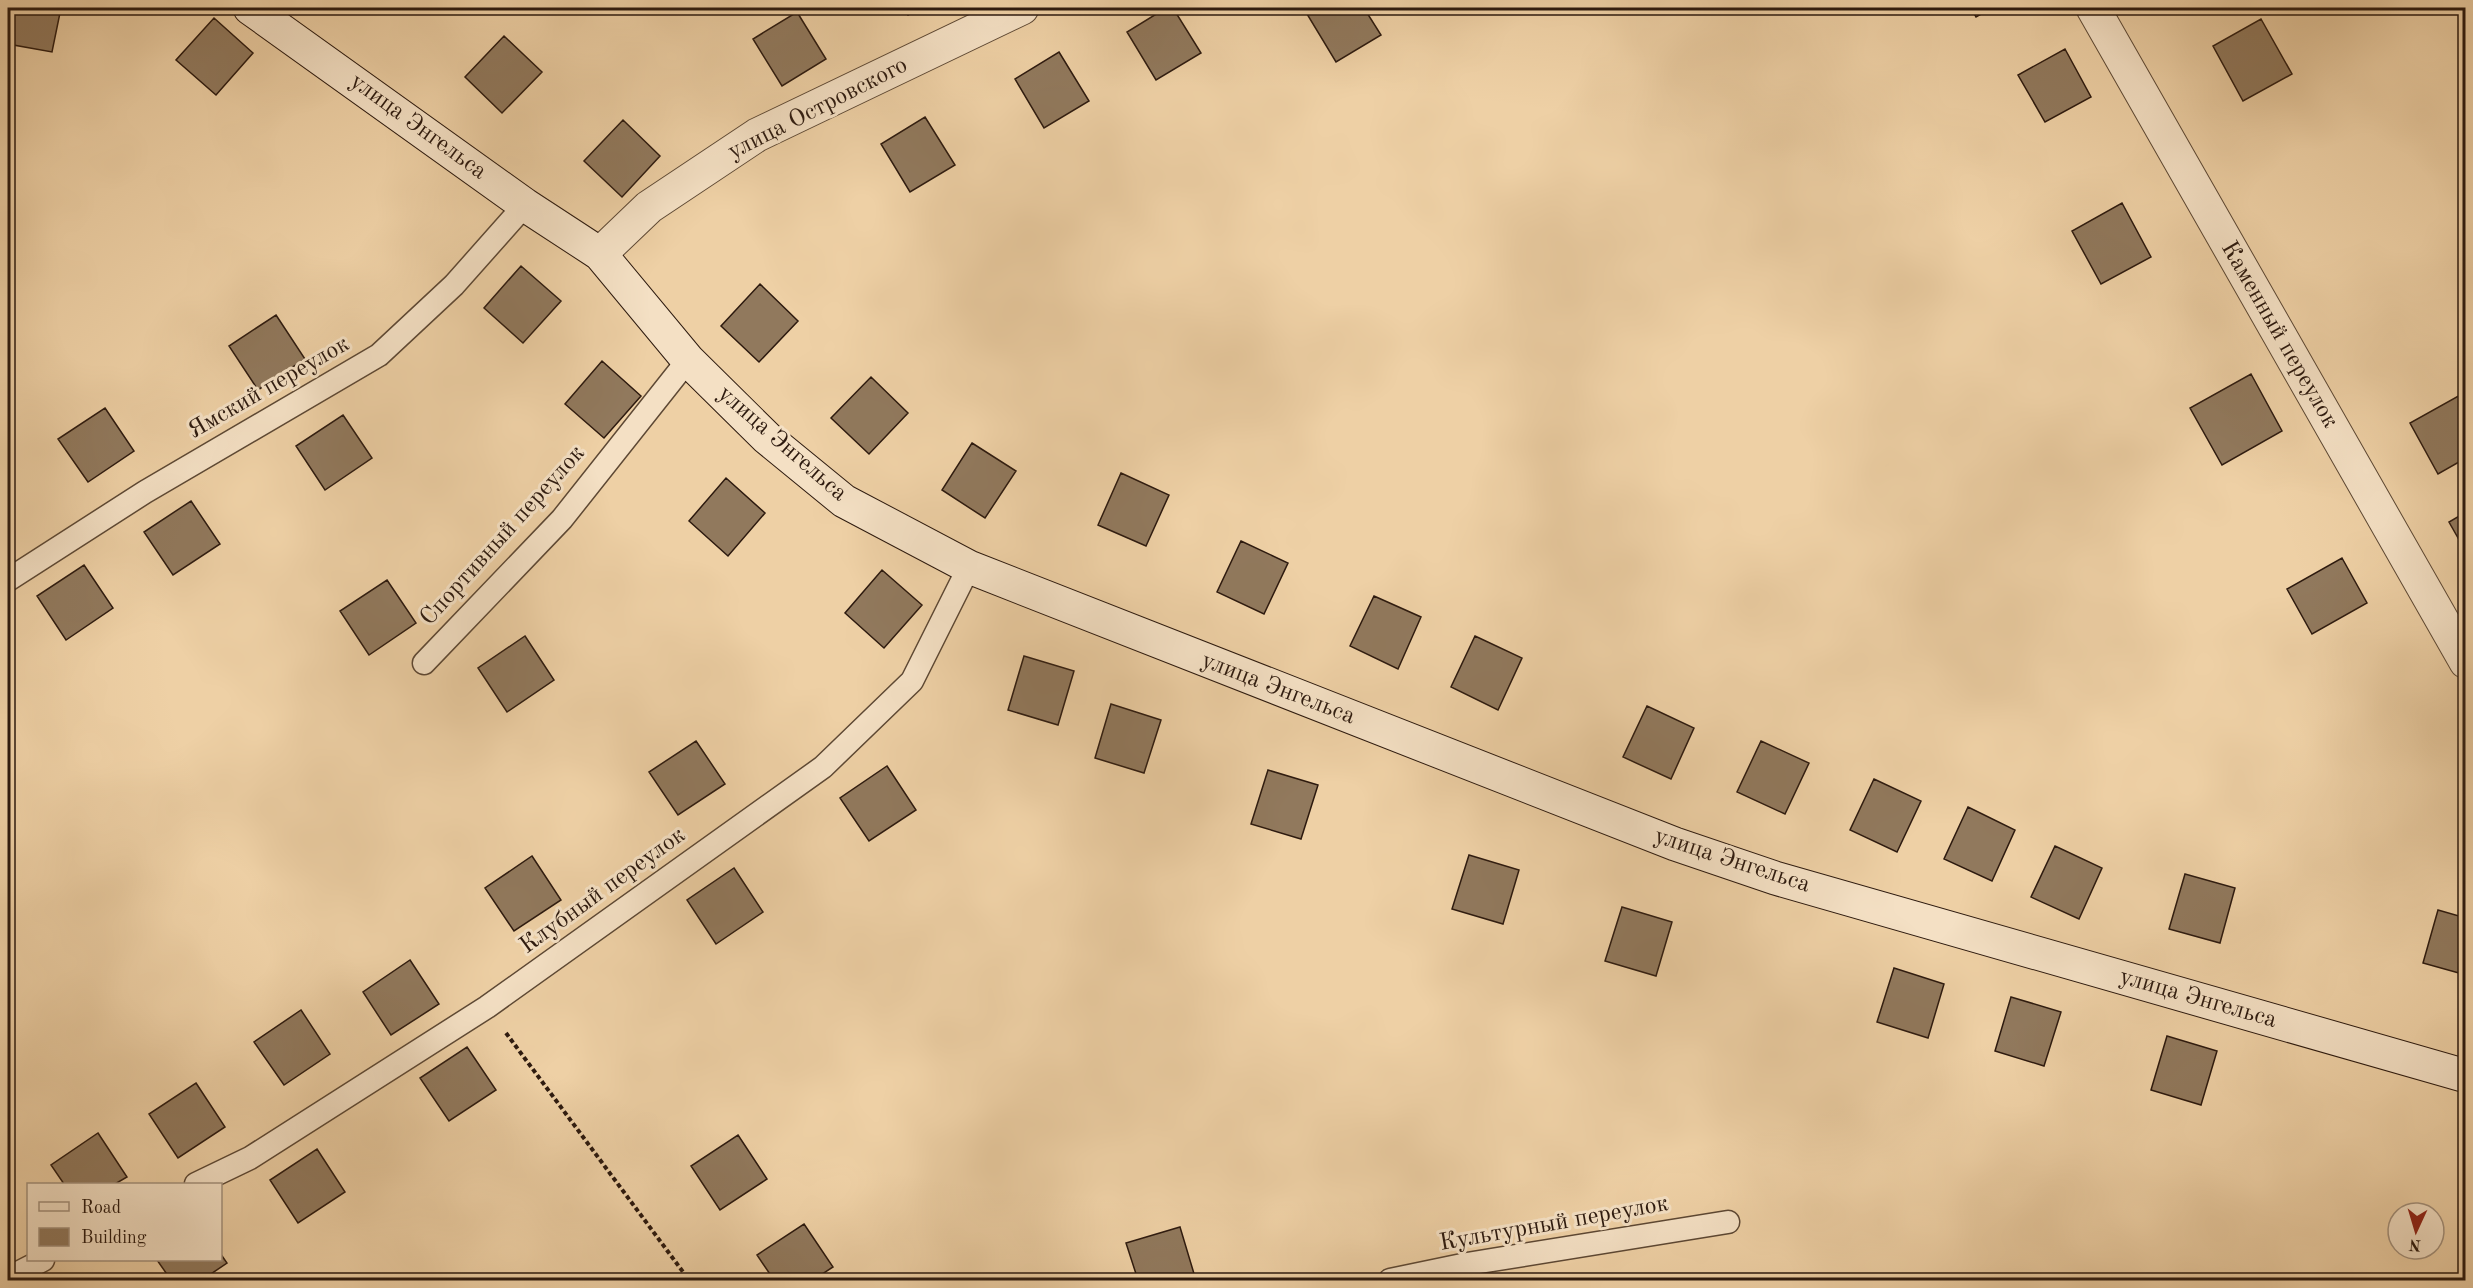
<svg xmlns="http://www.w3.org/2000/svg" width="2473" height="1288" font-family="'Old Standard TT',serif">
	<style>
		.building { fill: #91795d; stroke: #2d1a0f; stroke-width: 1.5 }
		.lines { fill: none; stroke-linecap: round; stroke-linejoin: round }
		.lane-casing { stroke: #5d4834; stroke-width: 25 }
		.street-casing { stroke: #5d4834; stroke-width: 35 }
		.secondary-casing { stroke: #2d1a0f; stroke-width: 35 }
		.path { stroke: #2d1a0f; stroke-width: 4; stroke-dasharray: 4.5 3; stroke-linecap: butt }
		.lane { stroke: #f4e0c4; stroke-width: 22 }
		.street { stroke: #f4e0c4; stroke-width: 33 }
		.secondary { stroke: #f4e0c4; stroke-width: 33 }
		.labels { text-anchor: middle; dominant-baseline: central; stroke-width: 6; stroke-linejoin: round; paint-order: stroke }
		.street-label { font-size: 24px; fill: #2d1a0f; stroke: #f4e0c4 }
	</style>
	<rect width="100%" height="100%" fill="#eed0a5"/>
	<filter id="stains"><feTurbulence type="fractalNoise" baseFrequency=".00333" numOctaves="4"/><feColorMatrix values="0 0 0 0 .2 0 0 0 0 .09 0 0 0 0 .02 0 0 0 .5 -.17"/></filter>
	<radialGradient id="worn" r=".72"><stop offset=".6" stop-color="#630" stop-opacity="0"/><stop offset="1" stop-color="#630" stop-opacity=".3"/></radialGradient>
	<path class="building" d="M8,8H61L52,52L8,44Z
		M903,8H921L908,15Z
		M1166,8H1173L1201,53L1156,80L1127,32Z
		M1317,8H1364L1381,35L1336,62L1307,14Z
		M1971,8H1992L1976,17Z
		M797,12L826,59L782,86L753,39Z
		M214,18L253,53L216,95L176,60Z
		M2261,19L2292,74L2243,101L2213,46Z
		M504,36L542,72L502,113L465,77Z
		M2065,49L2091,97L2045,122L2018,75Z
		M1059,52L1089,101L1044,128L1015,79Z
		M925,117L955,165L910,192L881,144Z
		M623,120L660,156L622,197L584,161Z
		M2122,203L2151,257L2101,284L2072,231Z
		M521,266L561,301L523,343L484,308Z
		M760,284L798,321L759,362L721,326Z
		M276,315L305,359L258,390L229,346Z
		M602,361L641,396L604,438L565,404Z
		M2251,374L2282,431L2222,465L2190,408Z
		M871,377L908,413L869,454L831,418Z
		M2462,394L2466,401V458L2438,474L2410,423Z
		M105,408L134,451L88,482L58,439Z
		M343,415L372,458L325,490L296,446Z
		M972,443L1016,471L985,518L942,490Z
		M1121,473L1169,495L1146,546L1098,525Z
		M726,478L765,513L728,556L689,521Z
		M191,501L220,544L173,575L144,532Z
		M2466,512V552L2449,522Z
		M1241,541L1288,563L1264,614L1217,592Z
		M2342,558L2367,603L2312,634L2287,589Z
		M84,565L113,608L66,640L37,596Z
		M882,570L922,605L884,648L845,613Z
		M387,580L416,623L369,655L340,611Z
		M1374,596L1421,617L1398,669L1350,646Z
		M525,636L554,680L507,712L478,668Z
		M1475,636L1522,658L1498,710L1451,687Z
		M1024,656L1074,671L1058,725L1008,710Z
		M1111,704L1161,720L1144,773L1095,758Z
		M1647,706L1694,728L1671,779L1623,757Z
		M696,741L725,784L678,815L649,772Z
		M1761,741L1809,763L1785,814L1737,792Z
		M887,766L916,810L869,841L840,798Z
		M1268,770L1318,785L1301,839L1251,824Z
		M1874,779L1921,801L1897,852L1850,830Z
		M1968,807L2015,830L1992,881L1944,859Z
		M2055,846L2102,868L2079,919L2031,897Z
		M1469,855L1519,870L1503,924L1452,909Z
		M532,856L561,900L514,931L485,888Z
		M734,868L763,912L716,944L687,900Z
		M2185,874L2235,888L2220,943L2169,929Z
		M1622,907L1672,922L1656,976L1605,961Z
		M2438,910L2466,918V975L2423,963Z
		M410,960L439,1004L391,1035L363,992Z
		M1894,968L1944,984L1928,1038L1877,1022Z
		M2011,997L2061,1012L2044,1066L1995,1051Z
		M301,1010L330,1054L284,1085L254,1042Z
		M2167,1036L2217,1051L2201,1105L2151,1090Z
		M467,1047L496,1090L449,1121L420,1078Z
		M196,1083L225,1127L178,1158L149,1114Z
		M98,1133L127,1177L115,1184H64L51,1165Z
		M738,1135L767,1179L720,1210L691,1166Z
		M317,1149L345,1192L298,1223L270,1180Z
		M804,1224L833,1267L813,1280H774L757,1255Z
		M1180,1227L1195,1277L1183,1280H1138L1126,1243Z
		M220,1253L227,1263L202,1280H171L157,1260H220Z"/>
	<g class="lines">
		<defs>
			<path id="lane" d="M8,580L145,492L379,355L454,285L525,205
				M424,663L562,519L688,360
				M196,1184L250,1158L487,1007L823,767L912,681L969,567
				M8,1278L43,1260
				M1390,1280L1467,1264L1728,1222"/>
			<path id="street" d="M2093,8L2466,662
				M600,254L649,207L757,135L1022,8"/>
			<path id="secondary" d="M250,8L525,205L600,254L688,360L767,438L844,501L969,567L1675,844L1775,878L2466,1076"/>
		</defs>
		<use href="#lane" class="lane-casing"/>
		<use href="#street" class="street-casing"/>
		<use href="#secondary" class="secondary-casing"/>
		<path class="path" d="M506,1033L689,1280"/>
		<use href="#lane" class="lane"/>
		<use href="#street" class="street"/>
		<use href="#secondary" class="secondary"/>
	</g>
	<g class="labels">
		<g class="street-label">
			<text transform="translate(818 109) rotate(-27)">улица Островского</text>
			<text transform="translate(418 127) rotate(36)">улица Энгельса</text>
			<text transform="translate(2279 335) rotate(60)">Каменный переулок</text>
			<text transform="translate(269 388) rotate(-30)">Ямский переулок</text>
			<text transform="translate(782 444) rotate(41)">улица Энгельса</text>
			<text transform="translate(503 536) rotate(-48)">Спортивный переулок</text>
			<text transform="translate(1278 689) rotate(21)">улица Энгельса</text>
			<text transform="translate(1732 861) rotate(18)">улица Энгельса</text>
			<text transform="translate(603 891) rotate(-36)">Клубный переулок</text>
			<text transform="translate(2198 999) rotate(16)">улица Энгельса</text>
			<text transform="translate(1554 1224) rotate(-10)">Культурный переулок</text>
		</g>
	</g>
	<rect width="2473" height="1288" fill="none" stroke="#eed0a5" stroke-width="30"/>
	<rect x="9" y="9" width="2455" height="1270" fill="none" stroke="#2d1a0f" stroke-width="3"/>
	<rect x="15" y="15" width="2443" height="1258" fill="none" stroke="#2d1a0f" stroke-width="1.5"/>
	<rect x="27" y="1183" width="195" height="78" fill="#f4e0c4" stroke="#a4917c" stroke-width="1.5"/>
	<rect x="39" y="1202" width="30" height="9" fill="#f4e0c4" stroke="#a4917c" stroke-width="1.5"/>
	<text x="81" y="1213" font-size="18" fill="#2d1a0f">Road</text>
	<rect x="39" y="1228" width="30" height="18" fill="#91795d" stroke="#a4917c" stroke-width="1.5"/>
	<text x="81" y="1243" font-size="18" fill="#2d1a0f">Building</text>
	<g transform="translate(2416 1231) rotate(184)"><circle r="28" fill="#f4e0c4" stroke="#a4917c" stroke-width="1.5"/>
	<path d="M0-4.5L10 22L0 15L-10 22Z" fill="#8f2418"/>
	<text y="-9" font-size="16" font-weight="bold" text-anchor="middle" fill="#2d1a0f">N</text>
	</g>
	<rect width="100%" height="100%" filter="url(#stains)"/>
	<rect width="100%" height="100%" fill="url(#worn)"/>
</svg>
